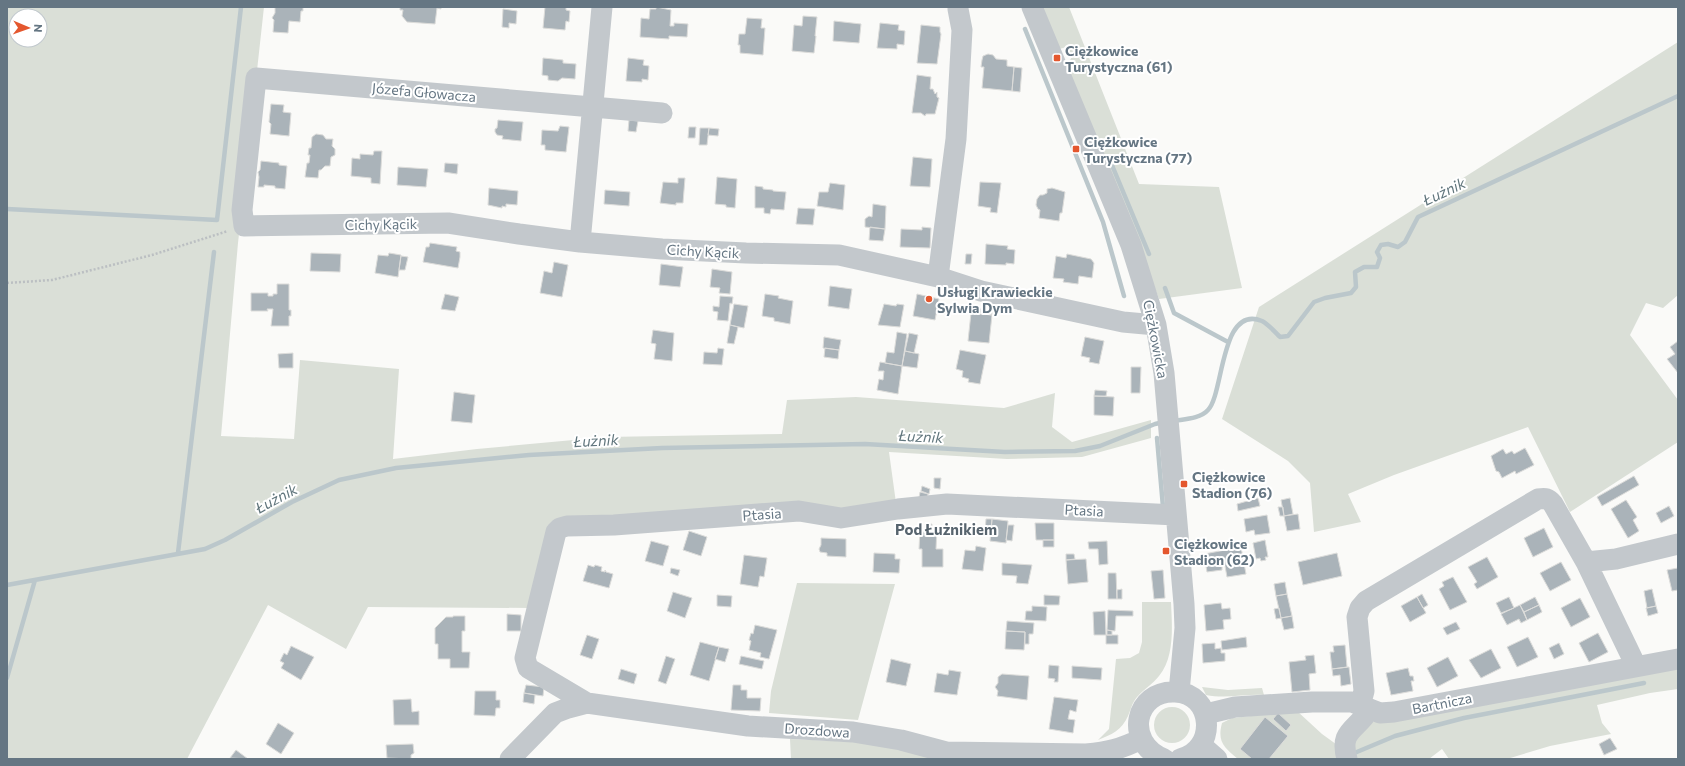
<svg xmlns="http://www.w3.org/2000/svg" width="1685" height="766" font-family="Commissioner,sans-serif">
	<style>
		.green { fill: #dadfd7; fill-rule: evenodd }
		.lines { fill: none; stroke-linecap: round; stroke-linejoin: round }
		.stream { stroke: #bbc7cb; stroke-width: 4.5 }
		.building { fill: #aab3b9; stroke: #dcdcda }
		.path { stroke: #bbbfc2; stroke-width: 2.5; stroke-dasharray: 2 2; stroke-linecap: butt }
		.minor { stroke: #c3c8cc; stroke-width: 21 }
		.poi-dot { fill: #e4572e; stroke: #fff; stroke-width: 1.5 }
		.labels { text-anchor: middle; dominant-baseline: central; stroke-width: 4; stroke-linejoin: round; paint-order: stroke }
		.poi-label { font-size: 14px; font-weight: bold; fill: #657683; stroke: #fff; text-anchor: start }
		.street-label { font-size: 14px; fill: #657683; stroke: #fff }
		.water-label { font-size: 15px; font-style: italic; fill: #60757c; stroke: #fff }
		.neighbourhood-label { font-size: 15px; font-weight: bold; fill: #57646e; stroke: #fff }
	</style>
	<rect width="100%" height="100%" fill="#fafaf8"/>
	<path class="green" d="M7,7H264L238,243L221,436L294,439L300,360L399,369L393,459L477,449L606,437L782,434L787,400L856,397L1004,408L1055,393L1052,427L1072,442L1151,420V438L1082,457L1007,459L889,452L896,503L840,513L560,521L530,608L368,607L346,649L268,605L187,759H7ZM16,16H40V40H16Z
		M1042,7H1069L1139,184L1219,187L1242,288L1159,299L1118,190L1065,63L1071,59L1067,47L1059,49Z
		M1678,42V295L1663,308L1646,303L1630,335L1678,400V442L1570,512L1528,427L1394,475L1348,494L1361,522L1314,532L1310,483L1288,461L1222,419L1259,307Z
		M797,583L895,584L858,720L769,713L771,691Z
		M1142,602H1171C1172,625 1175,657 1159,676C1153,684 1144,689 1137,697C1132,703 1131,709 1128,716C1122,730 1111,735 1098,740L1109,729L1116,659L1130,658L1139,653L1142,642Z
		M1678,667V689L1650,693L1597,705L1602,723L1611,734L1550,746L1507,759H1449L1442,749L1429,759H1352L1350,739L1366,724L1382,719Z
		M1202,687L1228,690L1262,688L1264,695C1245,694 1225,699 1206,695Z
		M1154 725a18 18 0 1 1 36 0a18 18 0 1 1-36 0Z
		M1297,711L1322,734L1340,747L1344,759H1238C1224,747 1217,742 1222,723L1232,718Z
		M790,739L858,742L950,759H791Z"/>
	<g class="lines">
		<path class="stream" d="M1025,29L1103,222L1124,296
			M1109,158L1149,254
			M7,209L217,220L241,7
			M1165,288L1174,313L1228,342
			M1173,421C1184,419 1200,419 1208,410C1224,394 1220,304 1262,321C1268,324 1275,332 1280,337L1288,336L1314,302L1325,298L1351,293L1356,287L1355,272L1364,267H1377L1380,258L1377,252L1381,245L1388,244L1398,247L1405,242L1418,217L1678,96
			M1157,438L1163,507
			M178,553L214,252
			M7,585L205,549L225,540L292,502L339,480L396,468L529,455L662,448L865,444L1005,452L1075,451L1100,446L1155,424L1164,422
			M7,678L35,580
			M1352,754L1395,736L1464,718L1644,683"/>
	</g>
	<path class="building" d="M275,7H303V11H301L300,22L289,21L288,33L273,32L274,20L272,18L275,13Z
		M400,7H441V9L437,8L435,24L407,22L402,16L403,10H400Z
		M545,7H566V10L570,11L569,22L566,21L565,30L543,28Z
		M656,7L671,10L670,26H674V23L688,24L687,37L669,36V39L640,37L641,18L649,19L650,9H656Z
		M503,9L517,11L516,24L509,23V28L502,27Z
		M803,16L817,17L815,36H816L814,53L792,51L794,25L802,26Z
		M747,18L762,19L761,28H765L763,55L740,53V45H738L739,34H745Z
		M834,21L861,24L859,43L833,41Z
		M880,23L899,25L898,30L905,31L904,45L897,44V49L877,48Z
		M921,25L940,27V32L941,34L937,64L917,63Z
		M988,54L993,55L996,59L1007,60V66L1014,67L1012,91L982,88L984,67H981L982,60L983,56Z
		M543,58L563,60V63L576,64L575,79L562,78L558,81L548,80V76L542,75Z
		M628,58L644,60L643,65L649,66L648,80L642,79V82L626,81Z
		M1014,67L1022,68L1020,92L1012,91Z
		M917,75L931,77L930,89H933L935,94L937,92V97L939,98L935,114H926L925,116L921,113H912Z
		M271,104L284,105L283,112L291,113L289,136L270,134L271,124L269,122Z
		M498,120L523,122L521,141L502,139L503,136L497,135L495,132V129L497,128Z
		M629,120L638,121L636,132L628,131Z
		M560,126L569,127L566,152L545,150V145H541L542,130L558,131Z
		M689,127H696L695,138H688Z
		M700,128H709L707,145H699Z
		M709,128L719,129L718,136L708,135Z
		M316,134L323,135L326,139H333L332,146L335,149V155L331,157L330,166H325L321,170H319L318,178L305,177L307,163H309L310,155H308L309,148H311L312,137Z
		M374,151H382L380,184L371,183V178L351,176L352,158L360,159V154L373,155Z
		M913,157L932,159L930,187L910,186Z
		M261,161L279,163V165L287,166L285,189L275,188V186L264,185V187H258L259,177L258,172L260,170Z
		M445,163L458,164L457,174L444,172Z
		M398,167L428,169L426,187L397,185Z
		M717,177L737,179L735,208L726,207V205L715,204Z
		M678,178H685L683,203H676V205L660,203L663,182L678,183Z
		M980,182L1001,183L997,213L990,212L991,208L978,206Z
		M830,183L845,185L843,210L817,206L819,192H828Z
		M755,186L763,187V189L773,190V191L786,192L784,210L771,209L770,214L764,213V208H755Z
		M489,188L518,191L517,205L506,204V207L502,206V208L488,205Z
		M1052,188L1065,192L1062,213H1060L1059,221L1039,218L1040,210L1038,209L1036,205L1037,199L1040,195H1043L1047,193V189Z
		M605,190L630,192L629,206L604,204Z
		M873,204L886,206L885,229L865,227V219L869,216L872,217Z
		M798,208L815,209L813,225L796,224Z
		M870,227L885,229L883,241L869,240Z
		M922,227L931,228L930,248L900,247L901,229L922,230Z
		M430,243L457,247L456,251L460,252V257L458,268L423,262L426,247H429Z
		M986,244L1008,246L1007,249L1015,250L1014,264L1006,263V265L985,264Z
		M311,253L341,254L340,272L310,271Z
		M389,253L401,255L398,277L375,273L378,255L388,256Z
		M966,254H972L971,264H965Z
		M1067,254L1091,259L1094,263L1092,278L1079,276L1078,284L1063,282L1064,279L1053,278L1056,256L1066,258Z
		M401,256L408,257L405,270H399Z
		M554,262L568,265L562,297L540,293L544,271L552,273Z
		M661,264L683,267L680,287L659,285Z
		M712,269L732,272L730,294L719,293L720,288L710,287Z
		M277,284H289V310H291V316H289V326H271L273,309H267L268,311H251V293H268V296H273V294H277Z
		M830,286L852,289L849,309L828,306Z
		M445,294L459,297L455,311L441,309Z
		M765,294L779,296L778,298L793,301L790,324L774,321V318L762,316Z
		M917,294L939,299L935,320L913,316Z
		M720,296L733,297L732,304L730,303L728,321L717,320L718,312L713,311V306L719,307Z
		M734,304L748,306L744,328L730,325Z
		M884,304L896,306L897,304L904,305L900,327L878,325Z
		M979,308L992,310V315L978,313Z
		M971,313L992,315L989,343L968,341Z
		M730,325L738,327L734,344L727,343Z
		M653,330L674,333L672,361L654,359L656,344L651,343Z
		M897,332L907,334L902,366L885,363L887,352L894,353Z
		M909,333L918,335L914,353L905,351Z
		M824,337L841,340L839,350L823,348Z
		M1085,337L1104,341L1099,364L1089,362L1090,358L1081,356Z
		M1678,341V373L1667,359L1675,354L1670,347Z
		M718,348L724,349L722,365L703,364L704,352L717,353Z
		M825,348L839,350L838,359L824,357Z
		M960,350L986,355L980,384L968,382L969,379L962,377L963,371L956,369Z
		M905,351L919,354L917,368L902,366Z
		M293,353V368H279L278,354Z
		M880,362L902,366L898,394L877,390L879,379L883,380L884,371H878Z
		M1131,367H1141L1140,393H1131Z
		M1095,390L1107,391L1106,396H1094Z
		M454,392L475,395L472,423L451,421Z
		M1094,396L1114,397L1113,416L1094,415Z
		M1525,448L1534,465L1516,474L1515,471L1502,478L1499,472L1496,471L1491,456L1503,449L1506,454L1512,451L1514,454Z
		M1634,476L1639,485L1602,506L1597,497Z
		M934,478H941L940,489L934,488Z
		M922,486L930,489L929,494L921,491Z
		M920,492L928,494L927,500L919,498Z
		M1258,498L1260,506L1238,511L1237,504Z
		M1290,498L1293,514L1284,516L1281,500Z
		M1626,500L1637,517L1633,520L1639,531L1628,538L1611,509Z
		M1669,506L1674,516L1661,523L1656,513Z
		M1278,507H1283L1284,516H1280Z
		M1298,514L1300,529L1287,531L1284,516Z
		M1267,515L1270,533L1255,535L1254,530L1246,532L1244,519Z
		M986,519H992L991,532L985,531Z
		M992,519L1008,521L1006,543L990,541Z
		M1035,523H1054V540H1036Z
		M925,524H932V527H937L936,549H943V567H922V549H919L920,529H925Z
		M1008,525H1014L1012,541L1006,540Z
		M1544,528L1553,547L1533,557L1524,538Z
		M689,531L707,537L701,556L683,550Z
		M821,538L846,539V557L827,556V553L820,552L819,549L821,545Z
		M1043,540H1054V547H1043Z
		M1265,540L1268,557H1265L1266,560L1261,561L1260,558L1256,559L1253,543Z
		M651,541L669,546L663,566L645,561Z
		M1107,541L1108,564L1099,565L1098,549H1089L1088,542Z
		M976,546L986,548L983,571L962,569L965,550L975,551Z
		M1241,547L1246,574L1227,577L1225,566L1222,567V570L1207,572L1204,554Z
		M874,553L895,554V559H900L899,573L873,572Z
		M1337,553L1342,576L1303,585L1298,562Z
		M1066,554H1074L1075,559L1066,560Z
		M744,555L767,558L764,577L760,576L758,587L740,584Z
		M1487,557L1498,577L1477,589L1474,584L1477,582L1468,567Z
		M1086,559L1088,582L1068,584L1066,560Z
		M1561,562L1571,580L1550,591L1540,573Z
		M1002,563L1032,565L1028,584L1016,583L1017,576L1002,575Z
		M588,565L594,567L595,565L602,567L601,571L605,572V570L606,572L613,574L609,588L583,581Z
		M671,568L680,570L678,576L670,573Z
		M1678,568V590L1672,591L1667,570Z
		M1163,570L1165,598L1154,599L1151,571Z
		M1108,573H1116L1117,599H1108Z
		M1453,577L1467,602L1450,610L1439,589L1444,586L1442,582Z
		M1285,582L1287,594L1276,596L1274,584Z
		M1122,589V599H1117V590Z
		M1652,589L1656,606L1647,608L1644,591Z
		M673,592L692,598L685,618L667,611Z
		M1287,594L1292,616L1281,618L1276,596Z
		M1422,594L1428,605L1423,608L1417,597Z
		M717,595L732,596L731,607L717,606Z
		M1044,595L1060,596L1059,605H1044Z
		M1417,597L1426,613L1410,622L1401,606Z
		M1509,597L1514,608L1501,613L1496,603Z
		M1535,597L1539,605L1524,612L1520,605Z
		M1580,598L1590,617L1571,627L1561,608Z
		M1221,603L1222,609L1230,608L1231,619L1223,620L1224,629L1206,631L1204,605Z
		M1520,605L1527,620L1521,623L1519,619L1507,625L1501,614Z
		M1539,605L1542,612L1527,620L1524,612Z
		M1032,606L1047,607L1046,621L1025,620L1026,611H1032Z
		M1656,606L1658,613L1648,616L1646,608Z
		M1279,608L1281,618L1276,619L1274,609Z
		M1108,610L1133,611V616H1116L1115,631L1107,630Z
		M1105,611L1106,635H1094L1093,612Z
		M507,614L521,615V631H507Z
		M453,616H465V631H462V652H470L469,668H450V659H438V644H435V628L446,617H453Z
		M1292,616L1294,628L1284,630L1281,618Z
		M1007,621L1034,623L1033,634H1029V644H1025V632L1006,631Z
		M1456,622L1460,629L1447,635L1443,628Z
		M755,625L777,630L769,659L760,657L761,653L749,650L751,641L749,640L751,633L753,634Z
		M1107,630L1112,631V635H1107Z
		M1006,631L1025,632L1024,650L1005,649Z
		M1598,633L1608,652L1589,662L1579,643Z
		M587,635L599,639L592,659L580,655Z
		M1106,635H1118V644H1106Z
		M1246,637L1247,647L1222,650L1221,641Z
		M1528,637L1538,657L1517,667L1507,647Z
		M700,642L719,647L709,681L690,675Z
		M1215,643V649L1221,648V653H1225V661L1203,663L1202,644Z
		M1559,643L1564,654L1554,659L1549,648Z
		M1345,645L1347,667L1332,669L1330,652H1334L1333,646Z
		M291,646L314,657L301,680L281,668L284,663L280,661L284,653L287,655Z
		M719,647L729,649L725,662L715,659Z
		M1491,649L1501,668L1481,678L1469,660Z
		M1314,655L1316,673L1309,674L1310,690L1292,692L1289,662L1306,660L1305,656Z
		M666,656L675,659L666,684L658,681Z
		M741,656L764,661L762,669L739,664Z
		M1448,657L1458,676L1437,687L1427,668Z
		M891,659L911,664L906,686L886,682Z
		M1049,665L1059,666L1058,682H1054L1055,679L1048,678Z
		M1072,666L1102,668L1101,680L1072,678Z
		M1349,667L1351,684L1341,686L1340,675L1333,676L1332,669Z
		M1408,668L1410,676H1413L1414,681H1411L1413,691L1391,695L1386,673Z
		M621,669L637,674L634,684L618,679Z
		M949,670L961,672L957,695L934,692L937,673L948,675Z
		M1002,674L1029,676L1027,700L997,696L998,691L995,687L998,683V677Z
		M526,685L544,687L543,696L524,693Z
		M733,685H741V690H747V698H761L760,711L731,710Z
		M475,691H496V700H500V708H496L495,716L474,715Z
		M524,693L535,695L534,704L523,702Z
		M1054,697L1078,700L1076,712L1070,710L1068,719L1075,720L1073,733L1049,729Z
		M411,699L412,712L419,711V725H394L393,700Z
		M1278,713L1291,725L1286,731L1273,719Z
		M1265,717L1288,736L1269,759H1252L1240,749Z
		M278,723L294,733L281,754L266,744Z
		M1610,738L1617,749L1604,755L1599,744Z
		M413,744L414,753L411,755V759L387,758L386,745Z
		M236,750L248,759L230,758Z"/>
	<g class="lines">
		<path class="path" d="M7,283L52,280L152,255L228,231"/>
		<path class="minor" d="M1032,7L1131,245L1156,325L1164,373L1184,604L1185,628L1179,692
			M662,113L256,78L242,210L244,226L448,223L519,234L580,242L662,249L746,253L839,255L938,277L981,291L1123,322L1156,325
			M580,242L602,7
			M938,277L956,139L962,30L958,9
			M1586,562L1616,559L1678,544
			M587,703L528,668L525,658L556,532L560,528L567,526L614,525L799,511L841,518L898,509L947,504L1176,515
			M1360,706L1364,691L1357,617L1360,608L1366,601L1538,499C1546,498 1548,498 1553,504L1586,562L1636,666
			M1206,714L1235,707L1312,702H1352L1380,713L1394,712L1678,659
			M1201,745L1217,759
			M510,759L555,713L568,708L587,703L748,726L853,732L901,740L946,752L1086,754C1108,752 1121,749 1141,739
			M1164,759C1123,742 1135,690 1175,692C1214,693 1218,750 1180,759
			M1347,759C1339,730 1356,731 1369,710"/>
	</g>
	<g class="poi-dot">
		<rect x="1053" y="54" width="8" height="8" rx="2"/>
		<rect x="1072" y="145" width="8" height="8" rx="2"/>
		<circle cx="929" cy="299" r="4"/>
		<rect x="1180" y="480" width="8" height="8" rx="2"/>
		<rect x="1162" y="547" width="8" height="8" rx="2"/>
	</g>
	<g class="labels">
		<g class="poi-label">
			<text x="1065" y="50">Ciężkowice<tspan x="1065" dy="16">Turystyczna (61)</tspan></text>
			<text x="1084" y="141">Ciężkowice<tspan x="1084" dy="16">Turystyczna (77)</tspan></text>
			<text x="937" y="291">Usługi Krawieckie<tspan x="937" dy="16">Sylwia Dym</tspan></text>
			<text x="1192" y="476">Ciężkowice<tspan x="1192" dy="16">Stadion (76)</tspan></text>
			<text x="1174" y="543">Ciężkowice<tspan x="1174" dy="16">Stadion (62)</tspan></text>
		</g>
		<g class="street-label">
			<text transform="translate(424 92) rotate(5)">Józefa Głowacza</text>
			<text transform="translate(381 224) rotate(-1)">Cichy Kącik</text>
			<text transform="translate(703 251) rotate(3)">Cichy Kącik</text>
			<text transform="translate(1156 339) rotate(79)">Ciężkowicka</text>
			<text transform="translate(1084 510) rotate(3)">Ptasia</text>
			<text transform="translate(762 514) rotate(-4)">Ptasia</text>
			<text transform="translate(1442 703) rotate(-11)">Bartnicza</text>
			<text transform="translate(817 730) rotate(4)">Drozdowa</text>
		</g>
		<g class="water-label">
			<text transform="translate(1444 191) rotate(-25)">Łużnik</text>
			<text transform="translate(921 436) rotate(3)">Łużnik</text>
			<text transform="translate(596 440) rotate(-3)">Łużnik</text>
			<text transform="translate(276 498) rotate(-28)">Łużnik</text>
		</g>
		<g class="neighbourhood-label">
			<text x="946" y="529">Pod Łużnikiem</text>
		</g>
	</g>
	<rect width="1685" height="766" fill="none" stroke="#657683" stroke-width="16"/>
	<g transform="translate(28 28) rotate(92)"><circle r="19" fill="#ffffff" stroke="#c1c8cd"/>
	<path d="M0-3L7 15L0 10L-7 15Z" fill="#e4572e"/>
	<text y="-6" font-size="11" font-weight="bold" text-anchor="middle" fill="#657683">N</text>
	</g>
</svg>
